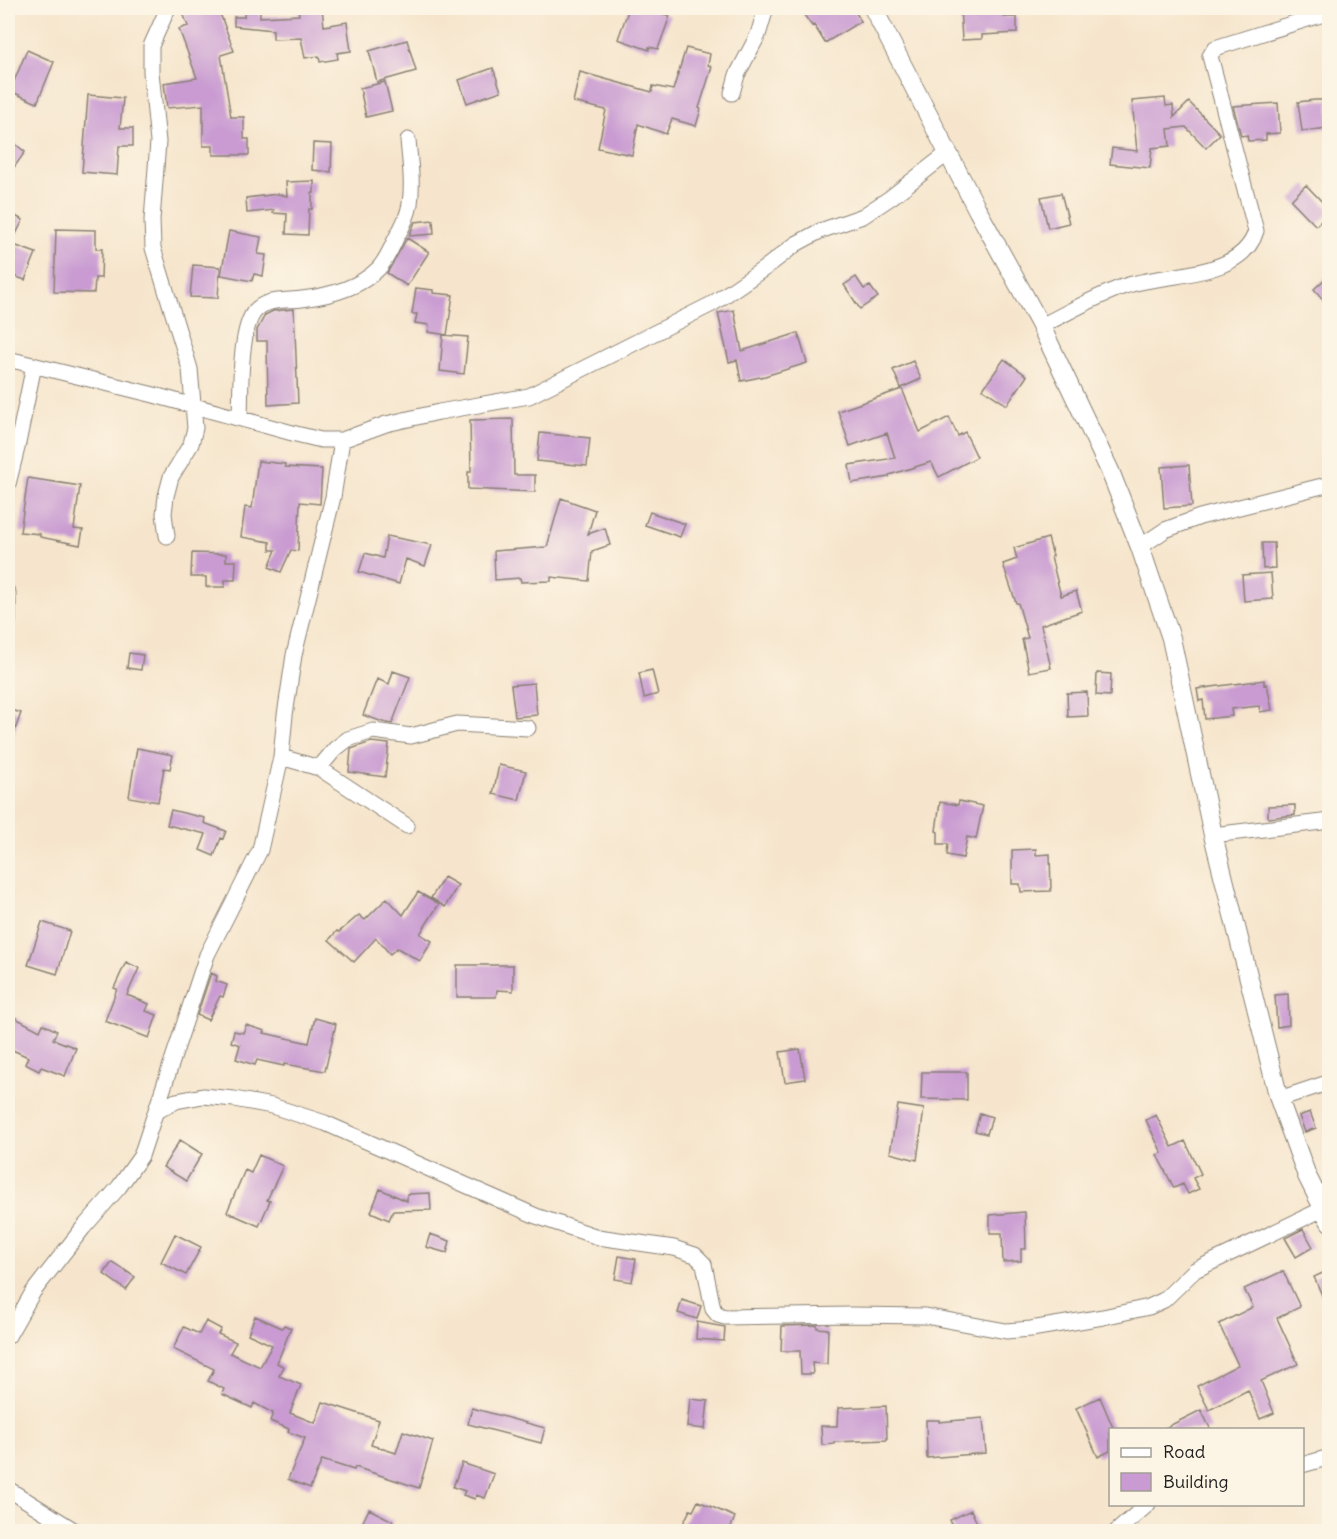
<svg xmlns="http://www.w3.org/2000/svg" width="1337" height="1539" font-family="Delius,sans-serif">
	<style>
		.building { fill: #c99bd2 }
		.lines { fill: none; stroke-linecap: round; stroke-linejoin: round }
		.minor-casing { stroke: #898074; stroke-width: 17 }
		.tertiary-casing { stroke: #898074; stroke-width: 20 }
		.minor { stroke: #fff; stroke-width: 15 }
		.tertiary { stroke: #fff; stroke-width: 18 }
	</style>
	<rect width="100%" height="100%" fill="#fcf5e5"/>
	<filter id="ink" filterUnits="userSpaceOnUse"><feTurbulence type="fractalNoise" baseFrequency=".0167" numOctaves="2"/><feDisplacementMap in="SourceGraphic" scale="12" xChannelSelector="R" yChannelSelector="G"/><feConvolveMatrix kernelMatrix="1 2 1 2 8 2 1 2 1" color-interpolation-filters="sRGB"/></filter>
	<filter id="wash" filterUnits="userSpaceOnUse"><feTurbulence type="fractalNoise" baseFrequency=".008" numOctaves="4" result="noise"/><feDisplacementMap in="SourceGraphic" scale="24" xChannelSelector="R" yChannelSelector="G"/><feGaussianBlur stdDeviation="1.35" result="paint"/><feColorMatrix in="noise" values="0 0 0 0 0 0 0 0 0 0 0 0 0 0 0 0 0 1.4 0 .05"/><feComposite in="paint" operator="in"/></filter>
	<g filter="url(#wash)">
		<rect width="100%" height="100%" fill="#f6e5cc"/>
		<g id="blocks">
			<path class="building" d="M200,8H218L234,51L221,55L231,117H244V139H249V155H213V146H203V105L167,108L164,83L197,78L179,29L188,26L183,13Z
				M245,8H260V17L299,15L298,8H322L324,26L347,22L351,51L337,53L338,59L320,62L319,56L305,58L301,38L273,39V30L234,26V17H244Z
				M629,8H663L661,13L670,16L658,49L649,47V50L618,39Z
				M799,8H853L861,21L825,43L814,25L812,26Z
				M960,8H1003L1004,17H1017V33L982,35V39L962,40Z
				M407,40L416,71L377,82L369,51Z
				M686,48L710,54L708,65L712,67L699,108L701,109L696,126L672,119L666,134L638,124L632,155L598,148L606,110L573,102L580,72L652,92L653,86L673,90Z
				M27,50L54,62L37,103L10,91Z
				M493,68L501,91L467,103L459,80Z
				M385,82L392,111L366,117L360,88Z
				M88,95L123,98L120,128H133V146H119L117,175L82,172Z
				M1165,98L1166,106L1173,105L1174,117L1189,102L1220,134L1206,148L1186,127L1168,129L1170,146L1152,148L1150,168L1110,164L1112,148L1137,151L1132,101Z
				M1315,100H1329V128L1302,131L1298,102Z
				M1278,103L1280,133L1266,134V140L1248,141L1247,135L1241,136L1233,106Z
				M8,138L25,152L8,176Z
				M313,143L332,144L331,172L312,170Z
				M314,181V193H312V209H309L308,235L286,234L287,214L273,213L274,210L247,213L246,198L278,194L287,196L286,182Z
				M1306,185L1329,209V213L1316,226L1291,200Z
				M1061,193L1069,223L1048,228L1041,197Z
				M8,212L23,220L11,244L36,253L25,280L8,274Z
				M433,220L434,234L409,236L415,222Z
				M56,229L96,230V249H102L101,278H95L94,293L54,292Z
				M229,231L261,237L258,254L266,255L263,276L254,274L252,281L221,275Z
				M407,238L429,252L407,286L387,273Z
				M193,265L220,267L218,298L190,297Z
				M1329,275V307L1314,289Z
				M856,277L864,289L870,286L878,297L860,309L844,285Z
				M416,288L433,290V293L453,295L447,335L428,332L429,325L415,323L417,314H412Z
				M294,309L298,403L268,405L267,341H257V330L265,315L273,311Z
				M734,310L742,351L798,333L807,363L765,376L741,381L737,360L729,362L718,313Z
				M443,335L468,337L464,374L440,371Z
				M1004,359L1027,376L1007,405L983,389Z
				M913,361L921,379L901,388L893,370Z
				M902,389L920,432L949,417L958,436L965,432L977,457L939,477L931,462L889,475V477L852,483L849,465L895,458L887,433L850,446L838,411Z
				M513,419L514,475H535V492L468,489V472H471L470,420Z
				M540,433L590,438L587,466L537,461Z
				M258,461L285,464V467L322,469L320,504L300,502L298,551L291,550L281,572L269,567L276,550H270V542L241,537L245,507L252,508Z
				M1189,465L1192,506L1164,508L1161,467Z
				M28,478L80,486L74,529L83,530L80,545L40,537V534L20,532Z
				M561,498L595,510L588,534L605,528L610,545L592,551L589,581L551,577V581L521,582L520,578L495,580L494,551L547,547Z
				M650,512L685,524L680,537L645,525Z
				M387,536L432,545L425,566L406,559L399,584L359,572L365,553L383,558Z
				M1048,538L1053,556L1051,557L1061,596L1076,591L1082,611L1041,625L1051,668L1029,672L1022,639L1028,638L1018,603H1016L1003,564L1017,559L1014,548Z
				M1262,543H1274L1275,568L1263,569Z
				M192,553L226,554V561H236L235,580H225V587H206V577H191Z
				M1271,573L1273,599L1244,601L1242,575Z
				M129,653L143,655L141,670L127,668Z
				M652,670L658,694L644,698L639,673Z
				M393,671L410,677L392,724L383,722L363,715L377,679L389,684Z
				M1097,673L1111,674L1110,696L1096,695Z
				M1264,680V685L1267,684L1272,710L1260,712L1259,706L1231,709L1232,716L1205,719L1203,700L1199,701L1197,689Z
				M534,683L537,715L515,717L511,685Z
				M1087,692L1088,716L1068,717L1067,693Z
				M8,709L21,713L9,747H8Z
				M371,742L389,744L385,777L349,772L351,749Z
				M137,748L173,755L170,769L164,768L158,802L129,797Z
				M499,765L526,771L519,800L493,794Z
				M959,801L983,806L976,839L967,837L963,858L947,855L948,844H938V832L936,831L940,802L958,805Z
				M1295,805V815L1268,818V806Z
				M171,810L205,818L204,823L226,831L223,839L221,838L214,856L200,850L206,834L167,825Z
				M1036,849V855L1050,854L1051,891L1021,892L1020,884H1012V850Z
				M444,877L458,885L445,907L431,898Z
				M418,892L439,904L420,934L432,941L420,961L397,948L390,954L376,938L354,962L329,940L337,931L339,932L359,915L365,920L387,898L403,915Z
				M42,922L70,931L57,974L28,965Z
				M126,962L139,968L127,995L149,1004L146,1011L157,1015L149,1038L105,1021L117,989L114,988Z
				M457,965H513V991L497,990L496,997H457Z
				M211,973L217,976L216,981L227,985L223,997L220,996L208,1020L197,1015Z
				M1288,994L1289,1025L1277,1027L1275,995Z
				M8,1014L40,1031L43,1024L57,1031L53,1039L76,1048L65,1076L41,1067L39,1071L25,1064L28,1057L8,1048Z
				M315,1018L336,1024L325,1071L284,1064V1066L257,1060L255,1065L236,1059L240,1045L231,1042L234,1031L243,1033L246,1025L265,1031L264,1033L309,1043Z
				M800,1049L805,1079L785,1082L780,1052Z
				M922,1072H967V1100L921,1099Z
				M898,1105L924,1109L917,1160L890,1153Z
				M1310,1112L1316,1128L1305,1132L1299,1116Z
				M980,1113L992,1117L987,1134L975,1131Z
				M1156,1115L1172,1147L1185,1141L1201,1174L1193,1178L1199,1189L1188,1194L1183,1184L1174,1188L1157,1155L1162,1153L1146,1120Z
				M180,1140L202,1154L186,1181L163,1167Z
				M259,1155L283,1166L267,1200L270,1201L259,1226L227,1212L245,1170L251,1173Z
				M380,1189L407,1201V1194L430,1193L431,1210L393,1211L389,1220L371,1212Z
				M1025,1212L1026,1249H1021V1261L1003,1262L1002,1233H990V1215Z
				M1303,1229L1313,1247L1296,1257L1285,1238Z
				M175,1234L201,1247L186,1275L161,1262Z
				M430,1234L450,1241L447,1253L426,1247Z
				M619,1256L636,1259L632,1282L615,1279Z
				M112,1262L135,1277L126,1290L104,1274Z
				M1329,1270V1311L1314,1277Z
				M1283,1271L1300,1307L1277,1318L1298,1364L1261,1381L1274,1413L1260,1419L1248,1390L1209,1410L1197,1386L1238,1365L1219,1324L1253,1307L1244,1289Z
				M682,1300L701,1306L697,1319L678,1313Z
				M255,1316L282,1328L284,1325L291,1328L277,1363L284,1367L279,1376L301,1385L290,1413L315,1423L323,1402L379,1420L371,1445L396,1453L403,1431L433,1441L419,1488L355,1467L354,1470L322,1460L310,1488L288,1479L305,1438L288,1432L289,1429L270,1421L273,1413L254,1403L252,1408L222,1394L224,1389L208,1381L214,1369L173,1349L184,1327L199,1334L206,1321L221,1329L218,1334L236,1342L230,1353L260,1367L272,1345L248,1334Z
				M697,1322L725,1327L724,1341L696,1339Z
				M817,1325V1328L828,1329L827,1364L812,1363L813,1374H801L800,1351H781L782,1326Z
				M1100,1397L1114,1430H1110V1451L1098,1457L1076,1408Z
				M690,1399L708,1401L705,1429L687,1427Z
				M886,1406L887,1440L834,1442V1444L822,1445L821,1426H837L838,1408Z
				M472,1408L545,1428L541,1443L468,1424Z
				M1201,1410L1211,1430H1161Z
				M983,1418L986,1453L927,1458L926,1420H939V1422Z
				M462,1463L494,1474L485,1498L476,1495L475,1499L463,1495L465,1491L453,1487Z
				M698,1501L735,1517L729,1532H679L690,1510L693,1511Z
				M369,1509L393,1521L387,1532H358Z
				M971,1510L981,1532H955L950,1520Z"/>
		</g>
	</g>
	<g filter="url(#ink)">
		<use href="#blocks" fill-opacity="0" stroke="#898074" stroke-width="1.5"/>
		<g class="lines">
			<defs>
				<path id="minor" d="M732,93L737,75L758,35L766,8
					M1041,326C1069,312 1096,296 1125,286C1164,273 1242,279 1256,231L1210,56L1215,48L1330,12
					M8,359L154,395L296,434L321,440H342L386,424L439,412L529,396L712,304L765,268L796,244L820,231L863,216L890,198L948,153
					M240,418C241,393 239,329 255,311C266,298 287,301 302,299C327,296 359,288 378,269C386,261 391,249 396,238C402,228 408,216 410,204C413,183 410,162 408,140
					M8,484L17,448L34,365
					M167,536L164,514L166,496L171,477L191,444L195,428L190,369L153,248L152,220L158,142L151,72V46L168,8
					M1140,547L1165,530L1200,517L1330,484
					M8,593V622
					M281,757L319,768L407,826
					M319,768L335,749L348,739L373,731L411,736L457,724L528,728
					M1213,835L1330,821
					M1279,1099L1330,1082
					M157,1111L176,1101L203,1096L234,1099L272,1106L325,1123L536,1216L598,1237L674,1248L695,1255L704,1264L713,1309L718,1315L725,1317L852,1315L925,1316L1006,1331L1031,1329L1103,1317L1149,1307L1164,1300L1195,1270L1323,1209
					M8,1336L33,1292L83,1228L119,1187L141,1156L207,955L260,850L281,757L285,715L294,655L333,497L342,440
					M1302,1465L1330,1457
					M8,1489L77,1532
					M1116,1532L1148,1504"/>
				<path id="tertiary" d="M873,8L978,211L1041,326L1110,471L1140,547L1171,638L1213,835L1279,1099L1307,1176L1330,1222"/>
			</defs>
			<use href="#minor" class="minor-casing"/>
			<use href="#tertiary" class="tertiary-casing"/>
			<use href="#minor" class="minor"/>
			<use href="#tertiary" class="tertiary"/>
		</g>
	</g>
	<rect width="1337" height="1539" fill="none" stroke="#fcf5e5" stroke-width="30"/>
	<rect x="1109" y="1428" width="195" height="78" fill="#fcf5e5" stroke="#a29e95" stroke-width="1.5"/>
	<rect x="1121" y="1448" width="30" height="9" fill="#ffffff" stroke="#a29e95" stroke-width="1.5"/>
	<text x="1163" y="1458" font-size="18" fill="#1c1c1c">Road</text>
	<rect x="1121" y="1473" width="30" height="18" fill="#c99bd2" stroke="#a29e95" stroke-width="1.5"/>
	<text x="1163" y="1488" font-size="18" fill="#1c1c1c">Building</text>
</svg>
